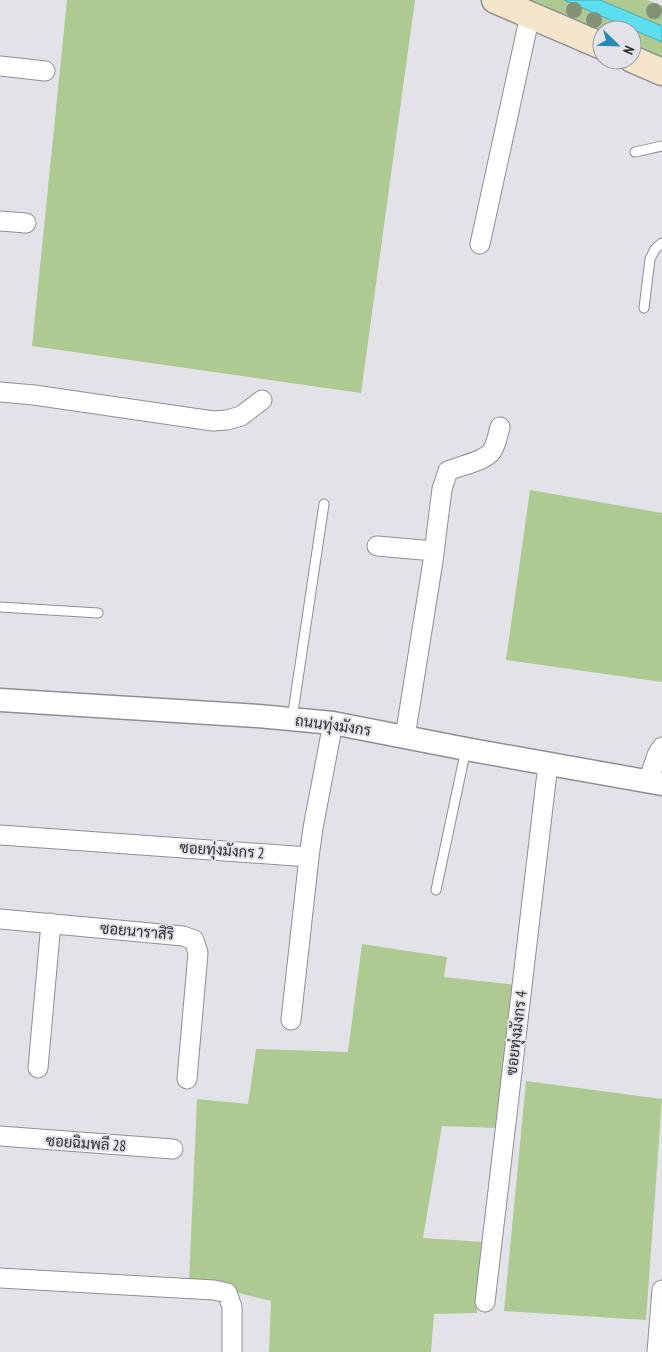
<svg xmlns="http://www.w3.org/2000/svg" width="662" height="1352" font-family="'PT Sans Narrow',Sarabun,sans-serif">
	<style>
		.green { fill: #aeca92 }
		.water { fill: #5ddeef; stroke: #4fa9b6 }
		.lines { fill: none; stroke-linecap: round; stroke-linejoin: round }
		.service-casing { stroke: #8f8e94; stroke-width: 11 }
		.minor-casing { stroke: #8f8e94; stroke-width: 21 }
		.tertiary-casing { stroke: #8f8e94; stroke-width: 25 }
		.secondary-casing { stroke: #8f8e94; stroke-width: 29 }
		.service { stroke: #fff; stroke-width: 9 }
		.minor { stroke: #fff; stroke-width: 19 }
		.tertiary { stroke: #fff; stroke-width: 22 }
		.secondary { stroke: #f5e5cb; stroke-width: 26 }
		.tree { fill: #849176 }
		.labels { text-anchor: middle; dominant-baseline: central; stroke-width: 4; stroke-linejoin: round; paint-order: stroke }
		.street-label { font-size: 15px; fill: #2d2d30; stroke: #e3e2e9 }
	</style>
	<rect width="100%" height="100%" fill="#e3e2e9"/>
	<path class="green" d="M67,0H415L361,393L32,346Z
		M525,0H564L662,42V58L632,45V30H602V33Z
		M600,0H647L662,6V26Z
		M530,490L662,513V682L506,660Z
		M362,944L447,957L444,977L518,985L497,1128L442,1126L423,1238L483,1242L477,1313L434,1314L431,1352H269L271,1301L189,1281L197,1099L248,1104L256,1049L348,1052Z
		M526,1081L662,1099L646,1320L504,1311Z"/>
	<path class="water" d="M564,0H600L662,26V42Z"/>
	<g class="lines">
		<defs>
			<path id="service" d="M635,152L662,146
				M644,308L650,259L655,249L662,243
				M0,607L98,613
				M292,719L324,504
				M436,890L466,749"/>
			<path id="minor" d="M0,66L45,71
				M0,221L26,223
				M480,244L530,15
				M0,392L34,395L213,421L227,420L241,416L262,400
				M377,546L434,551
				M405,737L433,561L442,489L448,471C461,465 484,462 492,451C496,445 498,435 500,427
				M648,782L657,755L662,747
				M0,835L309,857L313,828L333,723
				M0,919L183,936L194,940L198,953L187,1079
				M291,1020L309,857
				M38,1068L51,923
				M0,1136L173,1149
				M0,1278L214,1290L227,1293L232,1307V1352
				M485,1302L548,764
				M657,1352L662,1290"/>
			<path id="tertiary" d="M0,700L258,716L333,723L466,749L662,784"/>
			<path id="secondary" d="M495,0L602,46
				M632,59L662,72"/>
		</defs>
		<use href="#service" class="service-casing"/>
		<use href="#minor" class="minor-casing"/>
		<use href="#tertiary" class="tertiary-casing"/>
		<use href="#secondary" class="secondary-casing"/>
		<use href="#service" class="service"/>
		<use href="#minor" class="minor"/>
		<use href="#tertiary" class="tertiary"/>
		<use href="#secondary" class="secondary"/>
	</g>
	<g class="tree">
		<circle cx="574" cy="10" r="8"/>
		<circle cx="654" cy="11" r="8"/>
		<circle cx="594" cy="20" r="8"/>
	</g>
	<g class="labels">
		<g class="street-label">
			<text transform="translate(333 725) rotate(8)">ถนนทุ่งมังกร</text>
			<text transform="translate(222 850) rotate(4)">ซอยทุ่งมังกร 2</text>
			<text transform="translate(137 931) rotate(5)">ซอยนาราสิริ</text>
			<text transform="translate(516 1033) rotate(-83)">ซอยทุ่งมังกร 4</text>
			<text transform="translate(86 1143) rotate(4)">ซอยฉิมพลี 28</text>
		</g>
	</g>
	<g transform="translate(617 45) rotate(113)"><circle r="24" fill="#e3e2e9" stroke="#9a9a9f"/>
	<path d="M0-4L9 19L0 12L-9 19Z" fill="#288ab4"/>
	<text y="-8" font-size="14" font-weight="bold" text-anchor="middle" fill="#2d2d30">N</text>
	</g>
</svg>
